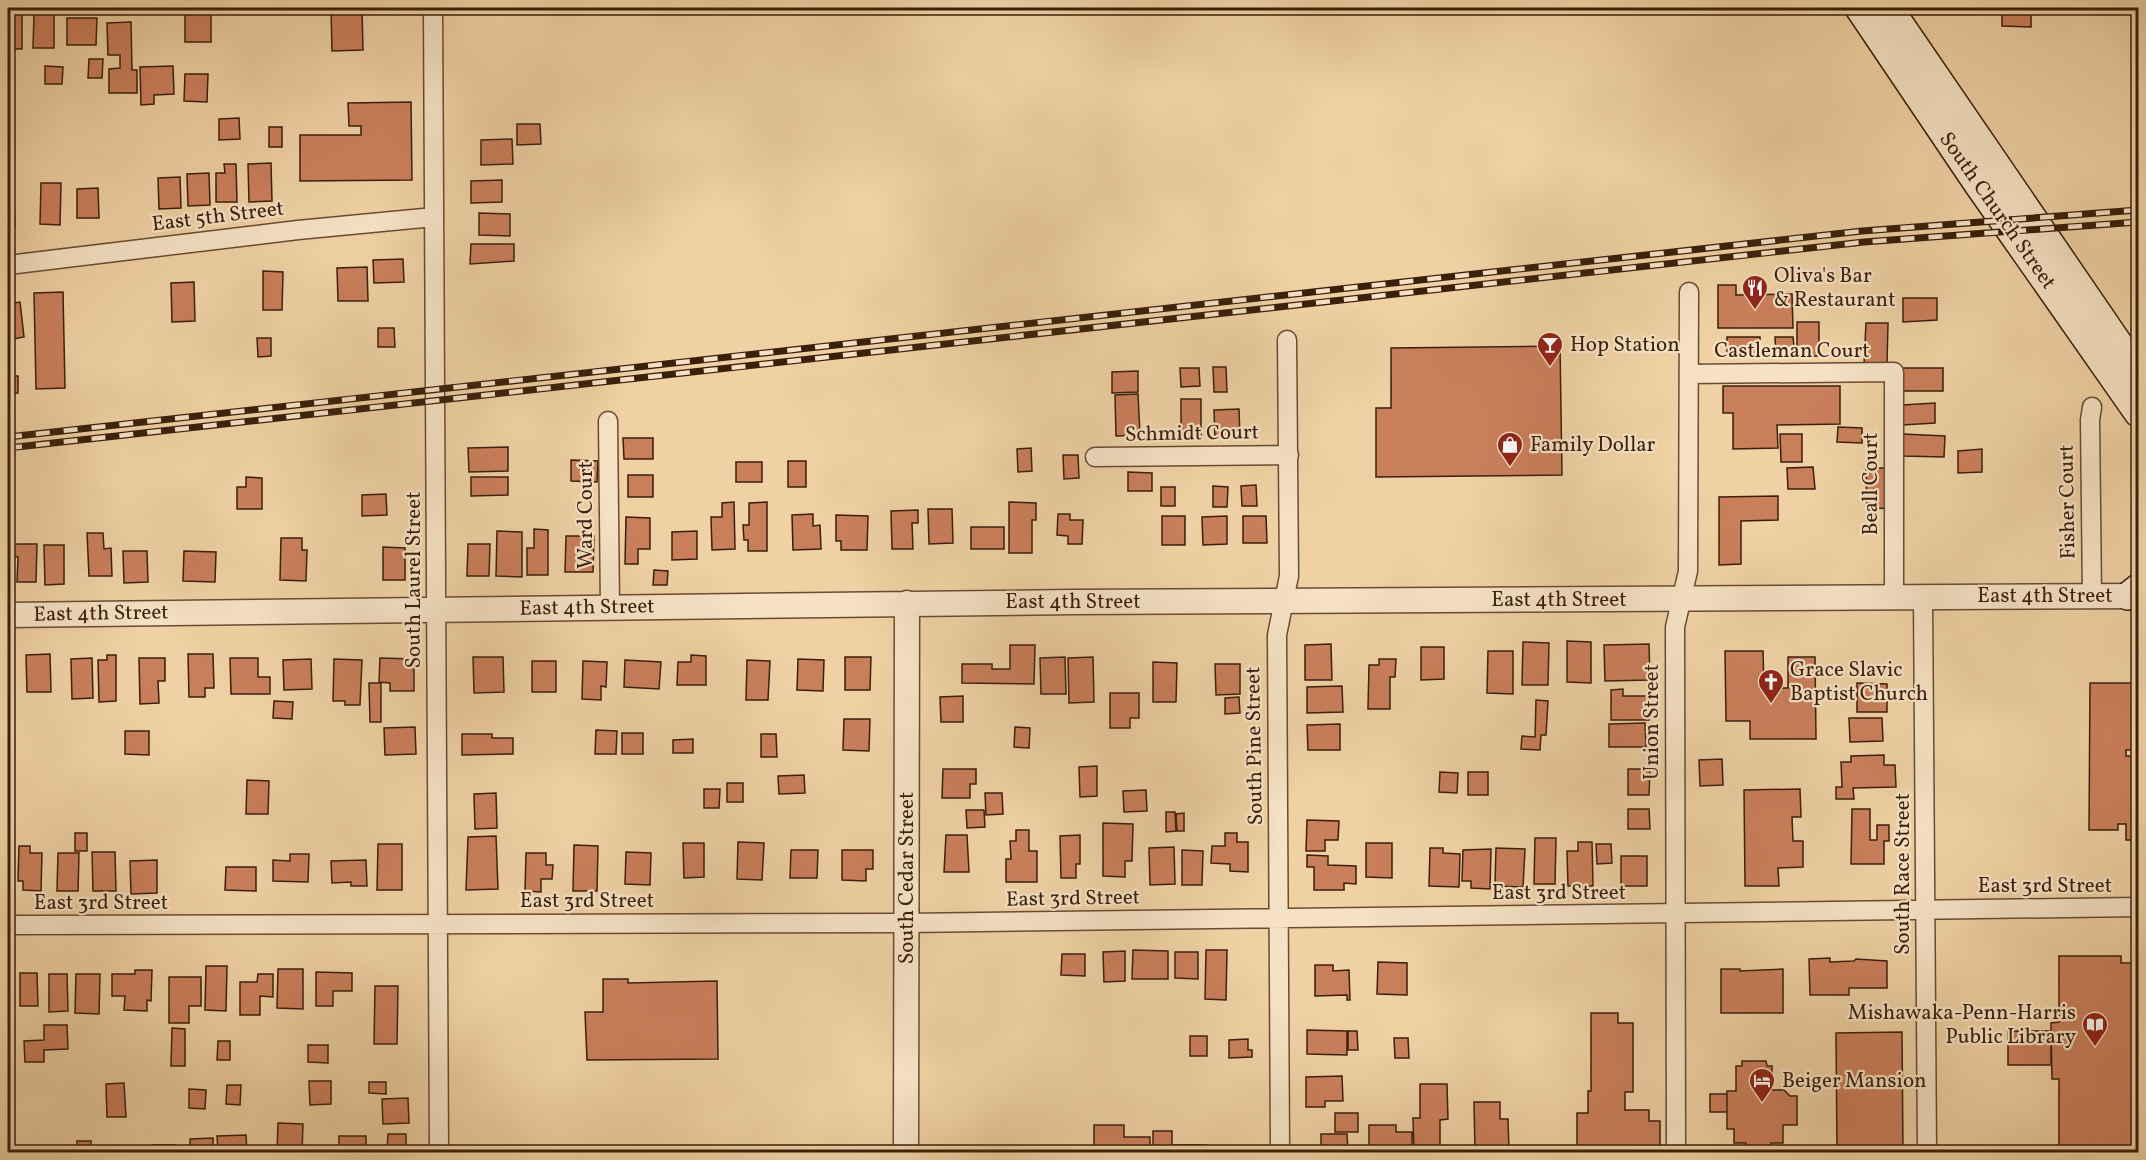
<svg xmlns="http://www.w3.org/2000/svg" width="2146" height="1160" font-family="Vollkorn,serif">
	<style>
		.building { fill: #ca7f5b; stroke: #3b1f0b; stroke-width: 1.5 }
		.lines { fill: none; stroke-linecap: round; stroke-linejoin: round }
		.minor-casing { stroke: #684c31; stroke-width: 21 }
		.tertiary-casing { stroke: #684c31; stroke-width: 27 }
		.secondary-casing { stroke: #3b1f0b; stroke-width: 30 }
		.minor { stroke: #f5e1c4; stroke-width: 18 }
		.tertiary { stroke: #f5e1c4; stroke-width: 24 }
		.secondary { stroke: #f5e1c4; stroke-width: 27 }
		.rail-casing { stroke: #3b1f0b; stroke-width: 7 }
		.rail { stroke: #f5e1c4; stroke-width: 4.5; stroke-dasharray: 14; stroke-linecap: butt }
		.labels { text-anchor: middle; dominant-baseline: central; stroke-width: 4.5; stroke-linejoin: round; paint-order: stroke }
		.street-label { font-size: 21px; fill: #3b1f0b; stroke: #f5e1c4 }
		.poi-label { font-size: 21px; fill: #3b1f0b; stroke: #f5e1c4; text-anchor: start }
	</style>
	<rect width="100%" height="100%" fill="#efd1a4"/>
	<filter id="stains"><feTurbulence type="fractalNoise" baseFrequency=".00333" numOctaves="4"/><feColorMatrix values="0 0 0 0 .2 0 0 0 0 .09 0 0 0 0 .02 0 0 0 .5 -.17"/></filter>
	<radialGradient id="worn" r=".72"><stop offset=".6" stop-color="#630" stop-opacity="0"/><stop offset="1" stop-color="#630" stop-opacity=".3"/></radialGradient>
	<path class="building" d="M331,8H362L363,50L332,51Z
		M2002,8H2031V27L2002,26Z
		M185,9H211V42H185Z
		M8,13H22V49H8Z
		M34,14H54V48H33Z
		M67,18H97L96,45H67Z
		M131,22L132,70H137V93H109V69L120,68V55H108L107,23Z
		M89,59H103L102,78H88Z
		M45,66L63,67L62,84H45Z
		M173,66L174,94L154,95V104L141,105L140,67Z
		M185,74H208L207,102L184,101Z
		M411,102L412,180L300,181V135H361V126H349L348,103Z
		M239,118L240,139L219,140V119Z
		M517,124H540L541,144L517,145Z
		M269,127H282V147H269Z
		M512,139L513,164L481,165V140Z
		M271,163L272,201L249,202L248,164Z
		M224,164H236L237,202H216V173H225Z
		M209,173L210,205L188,206L187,174Z
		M180,177L181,208L159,209L158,178Z
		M502,180V202L471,203V181Z
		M41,183H61L60,225L40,224Z
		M98,188L99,218H77V189Z
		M14,199L15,226L8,227V200Z
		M479,213L510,214V236L479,235Z
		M471,244H514V261L470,264Z
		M403,259L404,282L374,283L373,260Z
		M367,267L368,301H338L337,268Z
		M263,271L283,272L282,310H263Z
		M194,282L195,321L172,322L171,283Z
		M1718,285H1736V295L1792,294L1793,328H1718Z
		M63,292L65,388L36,389L34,293Z
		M1903,298H1937V320L1903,322Z
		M20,302L24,337L8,340V304Z
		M1797,322H1819V356H1797Z
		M1866,323H1888L1887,365H1864Z
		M378,328H394L395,347H378Z
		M1727,337H1760V356H1727Z
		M1775,337H1793L1795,356H1776Z
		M257,338H271V356L258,357Z
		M1560,346L1562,475L1376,477V408H1391V348Z
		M1213,367H1226L1227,392H1214Z
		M1180,368H1199L1200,386L1181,387Z
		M1903,368H1943V391H1903Z
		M1138,371V392L1112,393V372Z
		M8,376H18V393H8Z
		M1723,386H1840V424L1777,425L1778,448L1733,449V413H1723Z
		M1138,394L1140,435L1116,436L1115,395Z
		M1181,399H1201V437H1181Z
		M1935,403V423L1902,425V405Z
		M1239,409L1240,437L1215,438L1214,410Z
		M1838,427L1862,428V443L1837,442Z
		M1780,434H1802V462H1781Z
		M1903,434L1945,436L1944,457L1903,456Z
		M623,438H653V459H624Z
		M508,447V471L469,472L468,448Z
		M1031,448L1032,471L1018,472L1017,449Z
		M1982,449V472L1958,473V451Z
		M1063,455H1078L1079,478L1064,479Z
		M571,460L598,461L597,482L571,481Z
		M788,461H806V487H788Z
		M736,462H762V482H736Z
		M1813,467L1815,489H1788L1787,468Z
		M1866,468H1887L1888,508L1867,509Z
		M1128,472L1152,473V491H1128Z
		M628,475H653V497H628Z
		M246,477L262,478V509H237V487H246Z
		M471,477H508V495L471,496Z
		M1256,485L1257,506H1242L1241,486Z
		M1213,486L1228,487L1227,507H1213Z
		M1161,487H1175V506H1161Z
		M386,494L387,515L362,516V495Z
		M1778,496V520L1741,521V564L1719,565V497Z
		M734,502L735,549L712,550L711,517H722V503Z
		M767,502V551H748V540H744L743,525H749V503Z
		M1009,502L1036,503V520H1032V553H1009Z
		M928,509H952L953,543L929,544Z
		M918,510V523H912L913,549H892L891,511Z
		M813,514V526L820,525L821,549L793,550L792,515Z
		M1058,514H1070V520H1083L1082,544H1068V536L1057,535Z
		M836,515L868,516L867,550H841V541H836Z
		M1162,516H1185V545H1162Z
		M1227,516V544L1203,545L1202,517Z
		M1243,516H1266L1267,543H1243Z
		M626,517L650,518V549H638V564H625Z
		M971,527H1004V549H971Z
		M534,529L548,530V575H527V548H534Z
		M497,531L522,532V577L496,576Z
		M697,531V559L672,560V532Z
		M87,533H103L104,549L111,548L112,576H89Z
		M566,536H594L593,572H565Z
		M281,538H302V550H307L306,581L280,580Z
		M12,544H37L36,582H17L18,557L12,556Z
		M468,544H490L489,576H467Z
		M44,545H64V584L45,585Z
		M383,547L405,548V580H383Z
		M123,551H147L148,582L124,583Z
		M184,551L216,552L215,582L183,581Z
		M654,570L668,571L667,585H653Z
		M1567,641L1591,642V683L1567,682Z
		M1523,642L1549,643L1548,685H1522Z
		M1331,644L1332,680H1305V645Z
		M1649,644L1650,680L1605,681L1604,645Z
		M1010,645H1035L1034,684L962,683V664H992V669H1010Z
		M1421,647H1444V679L1421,680Z
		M1488,651H1513V694L1487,693Z
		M1725,651H1763L1764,688H1788V657H1815L1816,739H1750V721H1726Z
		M50,654L51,692H27L26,655Z
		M188,654H213L214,688H205V697H189Z
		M11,655L12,688H8V656Z
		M107,655H116V701L99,702L98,660H107Z
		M691,655L706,656V685H677L678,662H691Z
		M473,657H503L504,692L474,693Z
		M845,657H871L870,690H845Z
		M1065,657L1066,694H1041L1040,658Z
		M1093,657L1094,702L1069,703L1068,658Z
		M92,658L93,698L72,699L71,659Z
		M139,658H165V681H158L159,703L140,704Z
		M230,658H258V677H270V694H231Z
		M380,658L414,659V691H390V683L379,682Z
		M311,659L312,689L284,690L283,660Z
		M334,659L362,660L360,705H345V701H333Z
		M798,659L824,660L823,691L797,690Z
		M1379,659H1396L1395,677H1390V709H1368L1369,665H1379Z
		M625,660L661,662L659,689L624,687Z
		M747,660L770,661L768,700H746Z
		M532,661H556V692H532Z
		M583,661L607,662L606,687L601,686V700L582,699Z
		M1153,662L1177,663L1176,702H1153Z
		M1215,664H1240V694L1216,695Z
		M369,683H381V722H370Z
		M1857,683L1887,684V712H1857Z
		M2090,683H2138V750H2126V756H2138V840H2126V824H2118V830H2089Z
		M1342,686L1343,712L1307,713V687Z
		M1623,689V696H1649V720H1611V690Z
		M1110,693H1139V718H1130V728H1110Z
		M963,696V722H941L940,697Z
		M1239,697L1240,713L1225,714V698Z
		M1536,700L1548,701L1546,735H1541L1540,750L1521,749L1522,736L1535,737Z
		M274,701L293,702L292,719L273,718Z
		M1849,718H1882L1883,741L1850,742Z
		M844,719H870L869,751L843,750Z
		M1645,723L1646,747H1609V724Z
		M1340,724V750H1308L1307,725Z
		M415,727L416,754L385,755L384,728Z
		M1015,727L1030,728L1029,748L1014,747Z
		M596,730L617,731L616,754H595Z
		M125,731H149V755L125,754Z
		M622,733H643V754H622Z
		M462,734H492V738H513V754L462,755Z
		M761,734H776L777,757H761Z
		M693,739V753H673V740Z
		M1884,755V765H1895L1896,787L1853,788L1854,799H1836V787H1842L1841,762H1851V756Z
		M1722,759L1723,785L1700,786L1699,760Z
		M1097,766V796L1080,797L1079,767Z
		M943,769H976V784H970V798H942Z
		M1628,769H1650L1649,795H1628Z
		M1440,772L1458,773L1457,793L1439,792Z
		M1468,772H1488V795H1468Z
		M804,775L805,793L779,794L778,776Z
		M247,780L269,781L268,814H246Z
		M727,783H743V802H727Z
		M704,789H720L719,808H704Z
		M1800,789L1801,817H1792L1793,841H1803V867L1778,868L1779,886H1745L1744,790Z
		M1146,790L1147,811L1124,812L1123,791Z
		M496,793L497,828L475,829L474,794Z
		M985,793H1002L1003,814L986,815Z
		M1628,809H1649L1650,829H1628Z
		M1852,809H1870V840H1877V825H1889V841H1884V864H1851Z
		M966,810H984L985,827L967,828Z
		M1166,812H1175L1176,831L1166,832Z
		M1184,813V831H1177L1176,814Z
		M1307,820L1339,821L1338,840H1325V851H1306Z
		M1103,823L1133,824L1132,861H1125V877L1103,876Z
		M1016,830H1029V851H1037V882H1006V859H1011L1010,841H1016Z
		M75,833H87V851H75Z
		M1225,833H1237V842H1248V872L1230,871V864L1211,863L1212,846H1225Z
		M8,835H11V855H8Z
		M946,835H967L969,872H944Z
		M1080,835V864H1076V878H1061L1060,836Z
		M496,836L498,889L466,890L468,837Z
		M1535,838H1556L1555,884H1534Z
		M738,842L764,843L762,880L737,879Z
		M1578,842H1592L1593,886H1568L1567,851H1578Z
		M683,843H704V877L684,878Z
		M1366,843H1392V878L1366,877Z
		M378,844H402V890H377Z
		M1596,844H1611L1612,863L1597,864Z
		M574,845L598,846L597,891H573Z
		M19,846H30V853H42L41,891L23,890V881H18Z
		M1174,847L1175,884L1150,885L1149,848Z
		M1430,848H1443V853L1460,854L1459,887L1429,886Z
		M1496,848L1525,849L1523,887L1495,886Z
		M1491,849L1490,889L1471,888V881H1462L1463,850Z
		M791,850H818L817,878H790Z
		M842,850H873V869H866V881L842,880Z
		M1182,850L1203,851L1202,885H1182Z
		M92,852H115L116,891H93Z
		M626,852L651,853L650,885L625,884Z
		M58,853H79L78,891H57Z
		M526,853H546V865H553L552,879H541V892L525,891Z
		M290,854H309L308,882L273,881V860L290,861Z
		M1307,855L1328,856V865L1356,866V884L1344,883V890H1314V867H1307Z
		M1621,856H1647V886H1621Z
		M157,860V893L131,894L130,861Z
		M366,860L367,886H351V882L332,883L331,861Z
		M226,867H256V891L225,890Z
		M1133,950L1168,951V979H1132Z
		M1206,950H1227L1226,1000L1205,999Z
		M1125,951V981L1104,982L1103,952Z
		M1175,952H1198V979L1175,978Z
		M1062,954H1085V976L1061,975Z
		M2059,956H2121V963H2138V959V1152H2059V1079H2052L2051,1031V1023L2059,1022Z
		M1830,958V962L1854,961L1856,959L1887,961V988H1849V995H1810L1809,959Z
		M1378,962L1407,963V995L1377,994Z
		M1315,965H1333V971L1349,970L1350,1000H1347V995L1315,996Z
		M206,966H227L226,1011L205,1010Z
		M278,969H303V1009L277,1008Z
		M1721,969H1740V971L1783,969V1013H1721Z
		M135,970H152L151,1001L147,1000V1011L124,1010L125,996H112V974H135Z
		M316,972L352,973V991H333V1006H316Z
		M20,973H37L38,1006H20Z
		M49,974H67L68,1011L49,1012Z
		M76,974H100L99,1014L75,1013Z
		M258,974H273V997L260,996V1015H240V982H257Z
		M169,977H201V1006H189V1023H169Z
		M603,979H628V983L717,981L718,1059L587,1060L585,1012H603Z
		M375,986H398L397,1044H374Z
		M1591,1013H1618V1023H1633V1092H1625V1110H1649V1121H1660V1152H1577V1113H1588V1091H1591Z
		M44,1025H67L68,1049L44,1050V1062H25L24,1041L44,1040Z
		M172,1028L185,1029V1066H171Z
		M1307,1030L1347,1031V1055L1307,1054Z
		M1348,1031H1357L1358,1050H1348Z
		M2008,1031H2051V1065H2008Z
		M1902,1032L1903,1152H1837L1836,1033Z
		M1190,1036H1207V1056H1190Z
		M1394,1038H1408L1409,1058H1395Z
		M1248,1039V1050H1252V1057L1229,1058V1040Z
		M218,1041H230V1060H217Z
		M308,1045H328V1063L308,1062Z
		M1742,1061H1766L1767,1066H1772V1090H1784L1790,1096H1797V1125H1783V1143H1771V1152H1746V1143H1734V1129H1727V1091H1736V1066H1742Z
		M1342,1076L1343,1101H1325V1107H1306V1077Z
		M309,1081H331V1104L310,1105Z
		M369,1082H386V1094L369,1093Z
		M124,1083L126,1117H107L106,1084Z
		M1420,1084H1447L1448,1119L1440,1120V1152H1414L1413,1118H1420Z
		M227,1085H241L240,1105L226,1104Z
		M189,1089L206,1090L205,1109L189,1108Z
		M1710,1094H1727V1112H1710Z
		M408,1098L409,1123L383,1124L382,1099Z
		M1474,1102H1500V1119H1508L1509,1152H1475Z
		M1335,1113H1358V1132H1335Z
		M278,1123L303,1124L302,1152H277Z
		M1094,1125H1124V1137H1150V1152H1094Z
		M1369,1125H1396V1132H1412V1152H1369Z
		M1153,1131H1172V1145H1206V1152H1153Z
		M388,1134H406V1152H383L387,1151Z
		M1321,1134H1347L1348,1152H1321Z
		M246,1135L247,1152H218L217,1136Z
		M339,1136H366V1152H339Z
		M213,1138V1152H190V1139Z
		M77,1141H91V1147H123V1152H77Z
		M153,1145H176V1152H153Z
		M61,1147V1152H36V1148Z
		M130,1147H147V1152H130Z"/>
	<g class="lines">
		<defs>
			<path id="minor" d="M433,8L439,1152
				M8,265L298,230L434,217
				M1689,374L1894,372V596
				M608,421L610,608
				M1095,457L1289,455
				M1923,596L1927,1152
				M2092,596L2090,420L2092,407
				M8,925L908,923L2138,907
				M1280,1152L1277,635L1289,576L1287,340
				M1676,1152L1675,627L1688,571L1689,292"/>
			<path id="tertiary" d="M8,615L1074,602L2138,596
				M906,1152L907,603"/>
			<path id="secondary" d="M1859,8L1977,183L2138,413
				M1889,8L2138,372
				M2128,596L2138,588"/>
		</defs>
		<use href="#minor" class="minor-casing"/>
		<use href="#tertiary" class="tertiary-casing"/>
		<use href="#secondary" class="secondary-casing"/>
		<use href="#minor" class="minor"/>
		<use href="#tertiary" class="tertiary"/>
		<use href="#secondary" class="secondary"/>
		<defs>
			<path id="rail" d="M8,437L1862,231L2138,210
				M8,448L1864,242L2138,222"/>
		</defs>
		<use href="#rail" class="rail-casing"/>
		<use href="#rail" class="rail"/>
	</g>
	<defs>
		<symbol id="restaurant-pin" viewBox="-11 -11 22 30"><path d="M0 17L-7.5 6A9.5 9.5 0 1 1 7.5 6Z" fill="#8f2418" stroke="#f5e1c4"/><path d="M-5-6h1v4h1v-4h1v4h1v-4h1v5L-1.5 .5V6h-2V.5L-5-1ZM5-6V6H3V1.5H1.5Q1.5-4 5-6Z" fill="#fff"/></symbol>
		<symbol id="bar-pin" viewBox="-11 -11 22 30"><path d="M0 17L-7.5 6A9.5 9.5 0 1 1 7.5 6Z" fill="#8f2418" stroke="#f5e1c4"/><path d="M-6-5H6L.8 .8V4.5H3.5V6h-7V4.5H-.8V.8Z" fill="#fff"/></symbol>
		<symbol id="shop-pin" viewBox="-11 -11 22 30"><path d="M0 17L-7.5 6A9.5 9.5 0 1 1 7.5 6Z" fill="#8f2418" stroke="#f5e1c4"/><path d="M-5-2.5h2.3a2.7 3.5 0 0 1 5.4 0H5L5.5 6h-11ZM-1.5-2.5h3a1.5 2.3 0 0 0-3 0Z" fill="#fff"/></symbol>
		<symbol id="church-pin" viewBox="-11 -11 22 30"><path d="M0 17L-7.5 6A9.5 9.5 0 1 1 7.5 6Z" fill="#8f2418" stroke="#f5e1c4"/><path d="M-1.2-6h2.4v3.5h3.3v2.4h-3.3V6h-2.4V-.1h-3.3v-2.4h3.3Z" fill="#fff"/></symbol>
		<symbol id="library-pin" viewBox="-11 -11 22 30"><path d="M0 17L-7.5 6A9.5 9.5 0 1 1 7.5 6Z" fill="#8f2418" stroke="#f5e1c4"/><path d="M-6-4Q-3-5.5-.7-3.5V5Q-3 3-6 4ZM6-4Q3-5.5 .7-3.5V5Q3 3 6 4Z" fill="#fff"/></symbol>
		<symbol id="hotel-pin" viewBox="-11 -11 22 30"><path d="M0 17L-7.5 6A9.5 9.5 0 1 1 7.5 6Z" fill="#8f2418" stroke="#f5e1c4"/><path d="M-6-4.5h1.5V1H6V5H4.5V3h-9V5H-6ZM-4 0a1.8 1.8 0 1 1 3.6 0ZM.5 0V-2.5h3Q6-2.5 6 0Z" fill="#fff"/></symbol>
	</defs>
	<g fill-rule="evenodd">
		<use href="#restaurant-pin" x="1740" y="273" width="30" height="40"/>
		<use href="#bar-pin" x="1535" y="330" width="30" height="40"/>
		<use href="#shop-pin" x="1495" y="430" width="30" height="40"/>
		<use href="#church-pin" x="1756" y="667" width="30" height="40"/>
		<use href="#library-pin" x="2080" y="1010" width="30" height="40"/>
		<use href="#hotel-pin" x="1747" y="1066" width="30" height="40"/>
	</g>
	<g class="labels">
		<g class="street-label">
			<text transform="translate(1997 211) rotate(55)">South Church Street</text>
			<text transform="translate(218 217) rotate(-7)">East 5th Street</text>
			<text x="1792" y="351">Castleman Court</text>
			<text transform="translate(1192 434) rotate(-1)">Schmidt Court</text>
			<text transform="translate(1871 484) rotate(-90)">Beall Court</text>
			<text transform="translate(2068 502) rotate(-91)">Fisher Court</text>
			<text transform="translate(586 515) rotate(-90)">Ward Court</text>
			<text transform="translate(414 580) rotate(-90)">South Laurel Street</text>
			<text x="2045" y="596">East 4th Street</text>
			<text x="1559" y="600">East 4th Street</text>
			<text x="1073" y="602">East 4th Street</text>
			<text transform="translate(587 608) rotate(-1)">East 4th Street</text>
			<text transform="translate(101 614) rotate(-1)">East 4th Street</text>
			<text transform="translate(1652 722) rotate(-90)">Union Street</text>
			<text transform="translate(1255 746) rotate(-91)">South Pine Street</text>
			<text transform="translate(1903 874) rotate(-90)">South Race Street</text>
			<text transform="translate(907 878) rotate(-90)">South Cedar Street</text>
			<text x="2045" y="886">East 3rd Street</text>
			<text x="1559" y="893">East 3rd Street</text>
			<text transform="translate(1073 899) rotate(-1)">East 3rd Street</text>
			<text x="587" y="901">East 3rd Street</text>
			<text x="101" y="903">East 3rd Street</text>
		</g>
		<g class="poi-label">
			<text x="1774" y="276">Oliva's Bar<tspan x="1774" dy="24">&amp; Restaurant</tspan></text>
			<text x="1570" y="345">Hop Station</text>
			<text x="1530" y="445">Family Dollar</text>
			<text x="1790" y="670">Grace Slavic<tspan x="1790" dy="24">Baptist Church</tspan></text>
			<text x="2076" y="1013" text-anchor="end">Mishawaka-Penn-Harris<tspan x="2076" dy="24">Public Library</tspan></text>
			<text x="1782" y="1081">Beiger Mansion</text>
		</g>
	</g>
	<rect width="2146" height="1160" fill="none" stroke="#efd1a4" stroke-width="30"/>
	<rect x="9" y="9" width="2128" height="1142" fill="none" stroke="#3b1f0b" stroke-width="3"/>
	<rect x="15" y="15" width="2116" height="1130" fill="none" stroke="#3b1f0b" stroke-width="1.5"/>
	<rect width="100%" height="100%" filter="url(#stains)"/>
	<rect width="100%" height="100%" fill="url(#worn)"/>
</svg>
